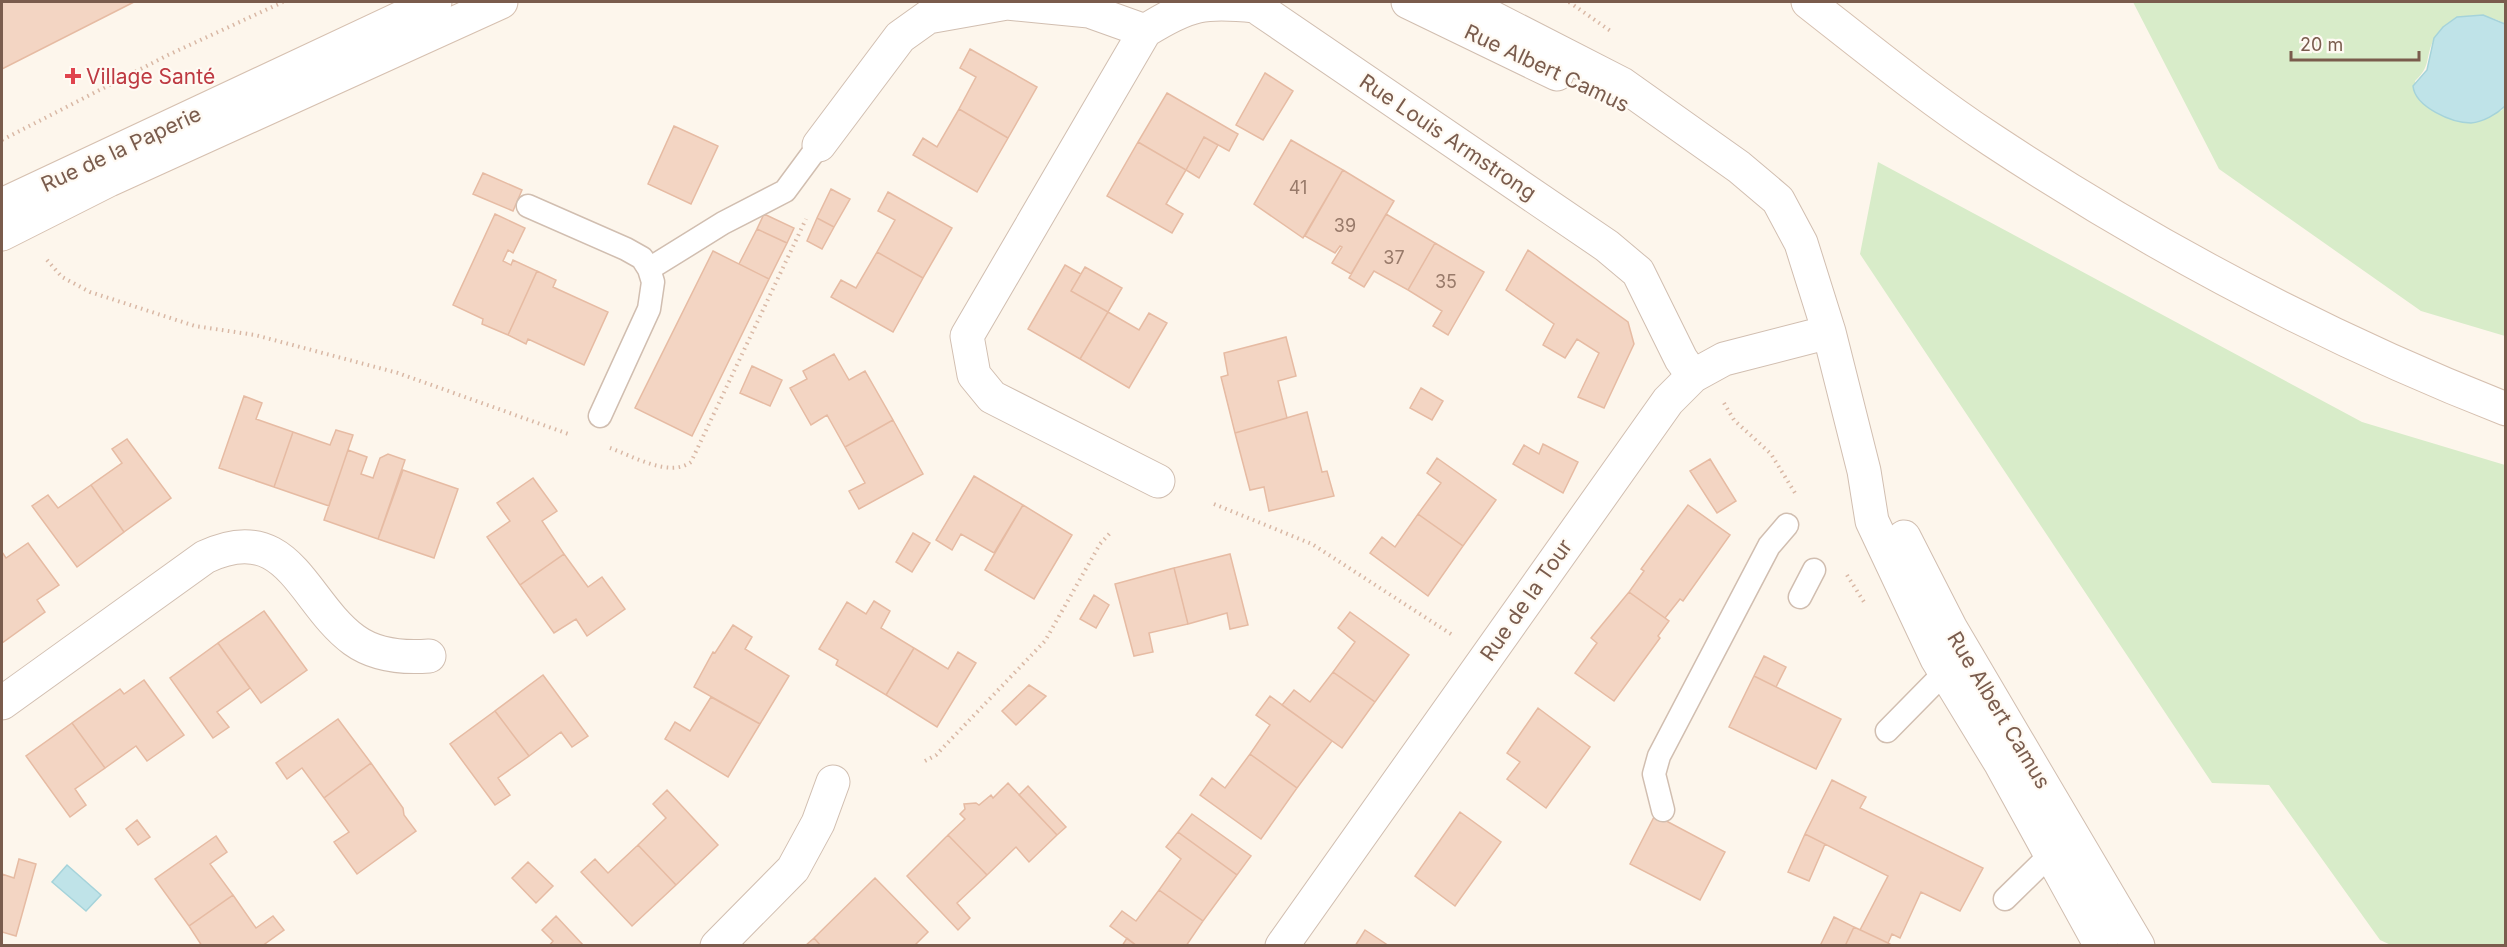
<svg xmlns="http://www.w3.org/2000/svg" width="2507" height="947" font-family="Inter,sans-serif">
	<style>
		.green { fill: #d8ecc9 }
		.water { fill: #bfe3e8; stroke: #a5d3da; stroke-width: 1.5 }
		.building { fill: #f3d5c3; stroke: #e6bba3; stroke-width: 1.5 }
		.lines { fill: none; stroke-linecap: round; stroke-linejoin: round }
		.lane-casing { stroke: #d1beb0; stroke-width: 25 }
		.street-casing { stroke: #d1beb0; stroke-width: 35 }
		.secondary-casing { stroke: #d6c0b0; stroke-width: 35 }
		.path { stroke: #d9b8a5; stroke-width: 4; stroke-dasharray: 1.5 4.5; stroke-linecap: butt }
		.lane { stroke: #fff; stroke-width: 22 }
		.street { stroke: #fff; stroke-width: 33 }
		.secondary { stroke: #fff; stroke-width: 33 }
		.health-dot { fill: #e0444e; stroke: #fffaf3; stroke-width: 2 }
		.labels { text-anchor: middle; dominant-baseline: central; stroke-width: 4.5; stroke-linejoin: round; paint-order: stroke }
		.number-label { font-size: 18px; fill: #987a6a }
		.street-label { font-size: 21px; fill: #7a5c4d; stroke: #fffaf3 }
		.health-label { font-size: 21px; fill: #be3a42; stroke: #fffaf3; text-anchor: start }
	</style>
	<rect width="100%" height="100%" fill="#fdf6ec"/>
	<path class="green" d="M2133,2H2505V24C2482,9 2446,13 2433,41C2425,59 2431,66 2415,81L2418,98L2443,116L2501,111L2505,106V336L2421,311L2219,169Z
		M1878,162L2362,422L2505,465V945L2393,946L2380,940L2269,785L2212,783L1860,254Z"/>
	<path class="water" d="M2483,15L2505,24V106C2497,114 2483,122 2471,123C2452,123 2415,107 2413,86L2427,70L2434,38L2443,27L2457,17Z
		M67,865L101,895L86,911L52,882Z"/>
	<path class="building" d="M2,2H134L2,69Z
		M970,49L1037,87L1008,138L959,109L976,77L960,68Z
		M1265,73L1293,91L1263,140L1236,125Z
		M1167,93L1238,134L1229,151L1204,137L1186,170L1138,142Z
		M959,109L1008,138L977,192L913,155L923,138L937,147Z
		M674,126L718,146L691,204L648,184Z
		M1204,137L1218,145L1199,178L1186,170Z
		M1291,140L1343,170L1303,238L1254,204Z
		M1138,142L1186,170L1166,204L1183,214L1172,233L1107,196Z
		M1343,170L1394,201L1351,274L1332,263L1342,247L1340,246L1335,253L1305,236Z
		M483,173L522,190L513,211L473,194Z
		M831,189L850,199L834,227L817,218Z
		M888,192L952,228L923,278L877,252L895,220L878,211Z
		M495,214L525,228L513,253L508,250L503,261L511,265L513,260L537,271L508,335L482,324L483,319L453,305Z
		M764,214L794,228L787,243L757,229Z
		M1386,214L1435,243L1408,290L1374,271L1364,287L1349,278Z
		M817,218L834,227L822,249L807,241Z
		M757,229L787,243L769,279L739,264Z
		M1435,243L1484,272L1448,335L1433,326L1442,311L1408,290Z
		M1528,250L1628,322L1634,344L1604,408L1578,397L1599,353L1577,339L1565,358L1543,345L1554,324L1506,290Z
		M713,251L769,279L692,436L635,408Z
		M877,252L923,278L893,332L831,297L841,280L856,288Z
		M1065,265L1081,274L1071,291L1108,312L1080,359L1028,329Z
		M1085,267L1122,288L1108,312L1071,291Z
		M537,271L556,280L553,287L608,312L584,365L528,339L526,344L508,335Z
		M1108,312L1139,330L1149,313L1167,323L1129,388L1080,359Z
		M1286,337L1296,376L1278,381L1287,418L1235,433L1221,377L1228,375L1224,353Z
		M834,354L849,380L865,371L893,420L845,447L827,415L811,425L790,388L807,379L803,371Z
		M752,366L782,380L770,406L740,393Z
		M1421,388L1443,401L1432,420L1410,408Z
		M244,396L262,403L256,419L293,432L274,487L219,468Z
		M1307,412L1322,472L1327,471L1334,496L1269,511L1264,487L1250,490L1235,433Z
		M893,420L923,474L859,509L849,491L865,483L845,447Z
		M336,430L353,435L329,506L274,487L293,432L330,445Z
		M127,439L171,498L124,532L91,485L122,463L112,449Z
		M1543,444L1578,462L1563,493L1513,464L1524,445L1539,454Z
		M348,450L367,457L361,474L373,478L380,458L388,454L405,460L378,539L324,520Z
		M1437,458L1496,500L1463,546L1418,514L1441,483L1427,473Z
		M1710,459L1736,501L1717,513L1690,471Z
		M403,470L458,489L434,558L378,539Z
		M974,476L1023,505L994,553L961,534L952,550L936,540Z
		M533,478L557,511L542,521L564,554L520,585L487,537L510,521L497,503Z
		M91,485L124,532L77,567L32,506L48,495L58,508Z
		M1023,505L1072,535L1034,599L985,570Z
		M1688,505L1730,535L1683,601L1680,599L1665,618L1629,592L1644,571L1641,569Z
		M1418,514L1463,546L1428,596L1370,553L1382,537L1395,547Z
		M913,533L930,543L912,572L896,562Z
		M28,543L59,585L37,600L45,612L2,643V552L6,558Z
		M564,554L588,587L602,577L625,609L587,636L576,619L554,633L520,585Z
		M1230,554L1248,625L1230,629L1227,613L1188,624L1174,568Z
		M1174,568L1188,624L1149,633L1153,652L1134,656L1115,584Z
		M1629,592L1669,621L1658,636L1660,638L1614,701L1575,673L1597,643L1591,638Z
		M1094,595L1109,605L1096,628L1080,619Z
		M874,601L890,611L881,628L914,648L886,695L836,665L838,660L819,649L847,602L866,614Z
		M264,611L307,670L261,703L218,643Z
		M1350,612L1409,655L1375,702L1333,672L1355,642L1338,628Z
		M733,625L752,637L745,649L789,676L760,724L694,687L713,652L715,653Z
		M218,643L250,688L217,712L229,727L213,738L170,678Z
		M914,648L948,669L958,652L976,663L937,727L886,695Z
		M1764,656L1786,667L1776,687L1754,676Z
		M1333,672L1375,702L1342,748L1282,705L1294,690L1310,702Z
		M543,675L588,736L572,747L561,732L529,756L495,711Z
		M1754,676L1841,719L1816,769L1729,727Z
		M144,680L184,735L147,761L136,746L105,768L72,723L120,689L124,694Z
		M1029,685L1046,696L1016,725L1002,711Z
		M1270,696L1332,741L1297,788L1250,754L1270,725L1256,715Z
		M711,697L760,724L728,777L665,739L675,722L690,731Z
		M1538,708L1590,747L1546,808L1507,779L1520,762L1507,753Z
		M495,711L529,756L498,778L510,795L495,805L450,744Z
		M338,719L371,763L324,798L302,768L287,779L276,763Z
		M72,723L105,768L75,789L86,805L70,817L26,756Z
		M1250,754L1297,788L1261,839L1200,795L1212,778L1225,788Z
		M371,763L403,808L404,815L416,831L357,874L334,842L349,832L324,798Z
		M1832,780L1866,797L1860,808L1983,868L1960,911L1921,892L1900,938L1892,934L1888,943L1860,930L1888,876L1805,834Z
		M1008,783L1057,835L1029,862L1016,847L987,875L948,835L965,819L960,814L965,809L964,804L976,803L979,805L991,795L993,798Z
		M1028,786L1066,827L1057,835L1019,795Z
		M667,790L718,845L676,885L638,845L666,818L653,804Z
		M1460,812L1501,842L1455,906L1415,876Z
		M1192,814L1251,856L1237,875L1178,832Z
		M1655,815L1725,852L1700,900L1630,864Z
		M137,820L150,837L138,845L126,829Z
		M1178,832L1237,875L1203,921L1159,890L1181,859L1166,847Z
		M1805,834L1825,844L1809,881L1788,872Z
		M948,835L987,875L957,903L970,918L958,930L907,876Z
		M216,836L227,852L210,864L233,895L189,926L155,879Z
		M638,845L676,885L632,926L581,872L595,859L608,873Z
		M19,859L36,864L16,936L2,932V874L14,878Z
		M528,862L553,886L536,903L512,878Z
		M875,878L928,932L914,946H821L814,938Z
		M1159,890L1203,921L1186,946H1137L1110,926L1122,911L1136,921Z
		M233,895L256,928L273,916L284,930L262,946H202L189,926Z
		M556,916L584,946H549L553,941L542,930Z
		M1834,917L1854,927L1845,946H1820Z
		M1854,927L1888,943L1893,946H1845Z
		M1365,930L1389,946H1355Z
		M814,938L821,946H805Z
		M1127,938L1137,946H1122Z"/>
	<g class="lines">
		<defs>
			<path id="lane" d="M528,206L626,249L642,258L649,269L653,282L649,309L600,416
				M649,269L723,223L785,191L819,145
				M1800,597L1814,570
				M1887,731L1946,671
				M1663,810L1654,774L1659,756L1769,546L1787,525
				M2005,899L2051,854"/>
			<path id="street" d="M1408,2L1557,74
				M1462,2L1622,84L1739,167L1778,200L1801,243L1829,332L1864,471L1872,521L1937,659L2001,764L2101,946
				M819,145L900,37L928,17L1007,3L1089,11L1145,31
				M1158,481L992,397L974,375L967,336L1145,31C1190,3 1204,1 1255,6L1607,246L1638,272L1681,359L1693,376
				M1904,537L1951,629L2138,946
				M2,703L205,557C289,517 302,602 354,640C376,656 403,658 429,656
				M717,946L793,869L818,823L833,782
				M1282,946L1668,401L1693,376L1724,359L1829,332"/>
			<path id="secondary" d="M1808,2C1868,49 1928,98 1992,140C2154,247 2325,338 2506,409
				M2,205L435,2
				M2,234L109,180L501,2"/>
		</defs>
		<use href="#lane" class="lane-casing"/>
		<use href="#street" class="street-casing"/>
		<use href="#secondary" class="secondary-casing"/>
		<path class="path" d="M1569,2L1612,32
			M2,140L168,55L283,2
			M47,260L62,277L90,292L195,326L255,335L398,373L571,435
			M1724,403L1734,420L1771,454L1795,493
			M610,448C633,456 669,478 691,462L806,219
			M1214,504L1312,544L1454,636
			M1847,575L1864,602
			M925,761L936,755L1045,641L1100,544L1111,532"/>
		<use href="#lane" class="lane"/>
		<use href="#street" class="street"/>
		<use href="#secondary" class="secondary"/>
	</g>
	<path class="health-dot" d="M70 67h6v6h6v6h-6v6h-6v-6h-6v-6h6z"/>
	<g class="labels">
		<g class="number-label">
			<text x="1298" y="187">41</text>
			<text x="1345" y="225">39</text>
			<text x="1394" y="257">37</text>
			<text x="1446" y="281">35</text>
		</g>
		<g class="street-label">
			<text transform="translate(1547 68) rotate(25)">Rue Albert Camus</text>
			<text transform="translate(1448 137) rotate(34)">Rue Louis Armstrong</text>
			<text transform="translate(121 149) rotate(-25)">Rue de la Paperie</text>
			<text transform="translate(1526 600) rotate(-55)">Rue de la Tour</text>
			<text transform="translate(1999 710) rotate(59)">Rue Albert Camus</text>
		</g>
		<g class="health-label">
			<text x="86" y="76">Village Santé</text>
		</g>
	</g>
	<rect width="2507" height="947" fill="none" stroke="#7a5c4d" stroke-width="6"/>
	<path d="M2291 51v9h128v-9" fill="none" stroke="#7a5c4d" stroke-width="3"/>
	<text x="2300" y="51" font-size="18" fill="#7a5c4d" stroke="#fffaf3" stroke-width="4.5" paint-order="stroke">20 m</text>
</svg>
